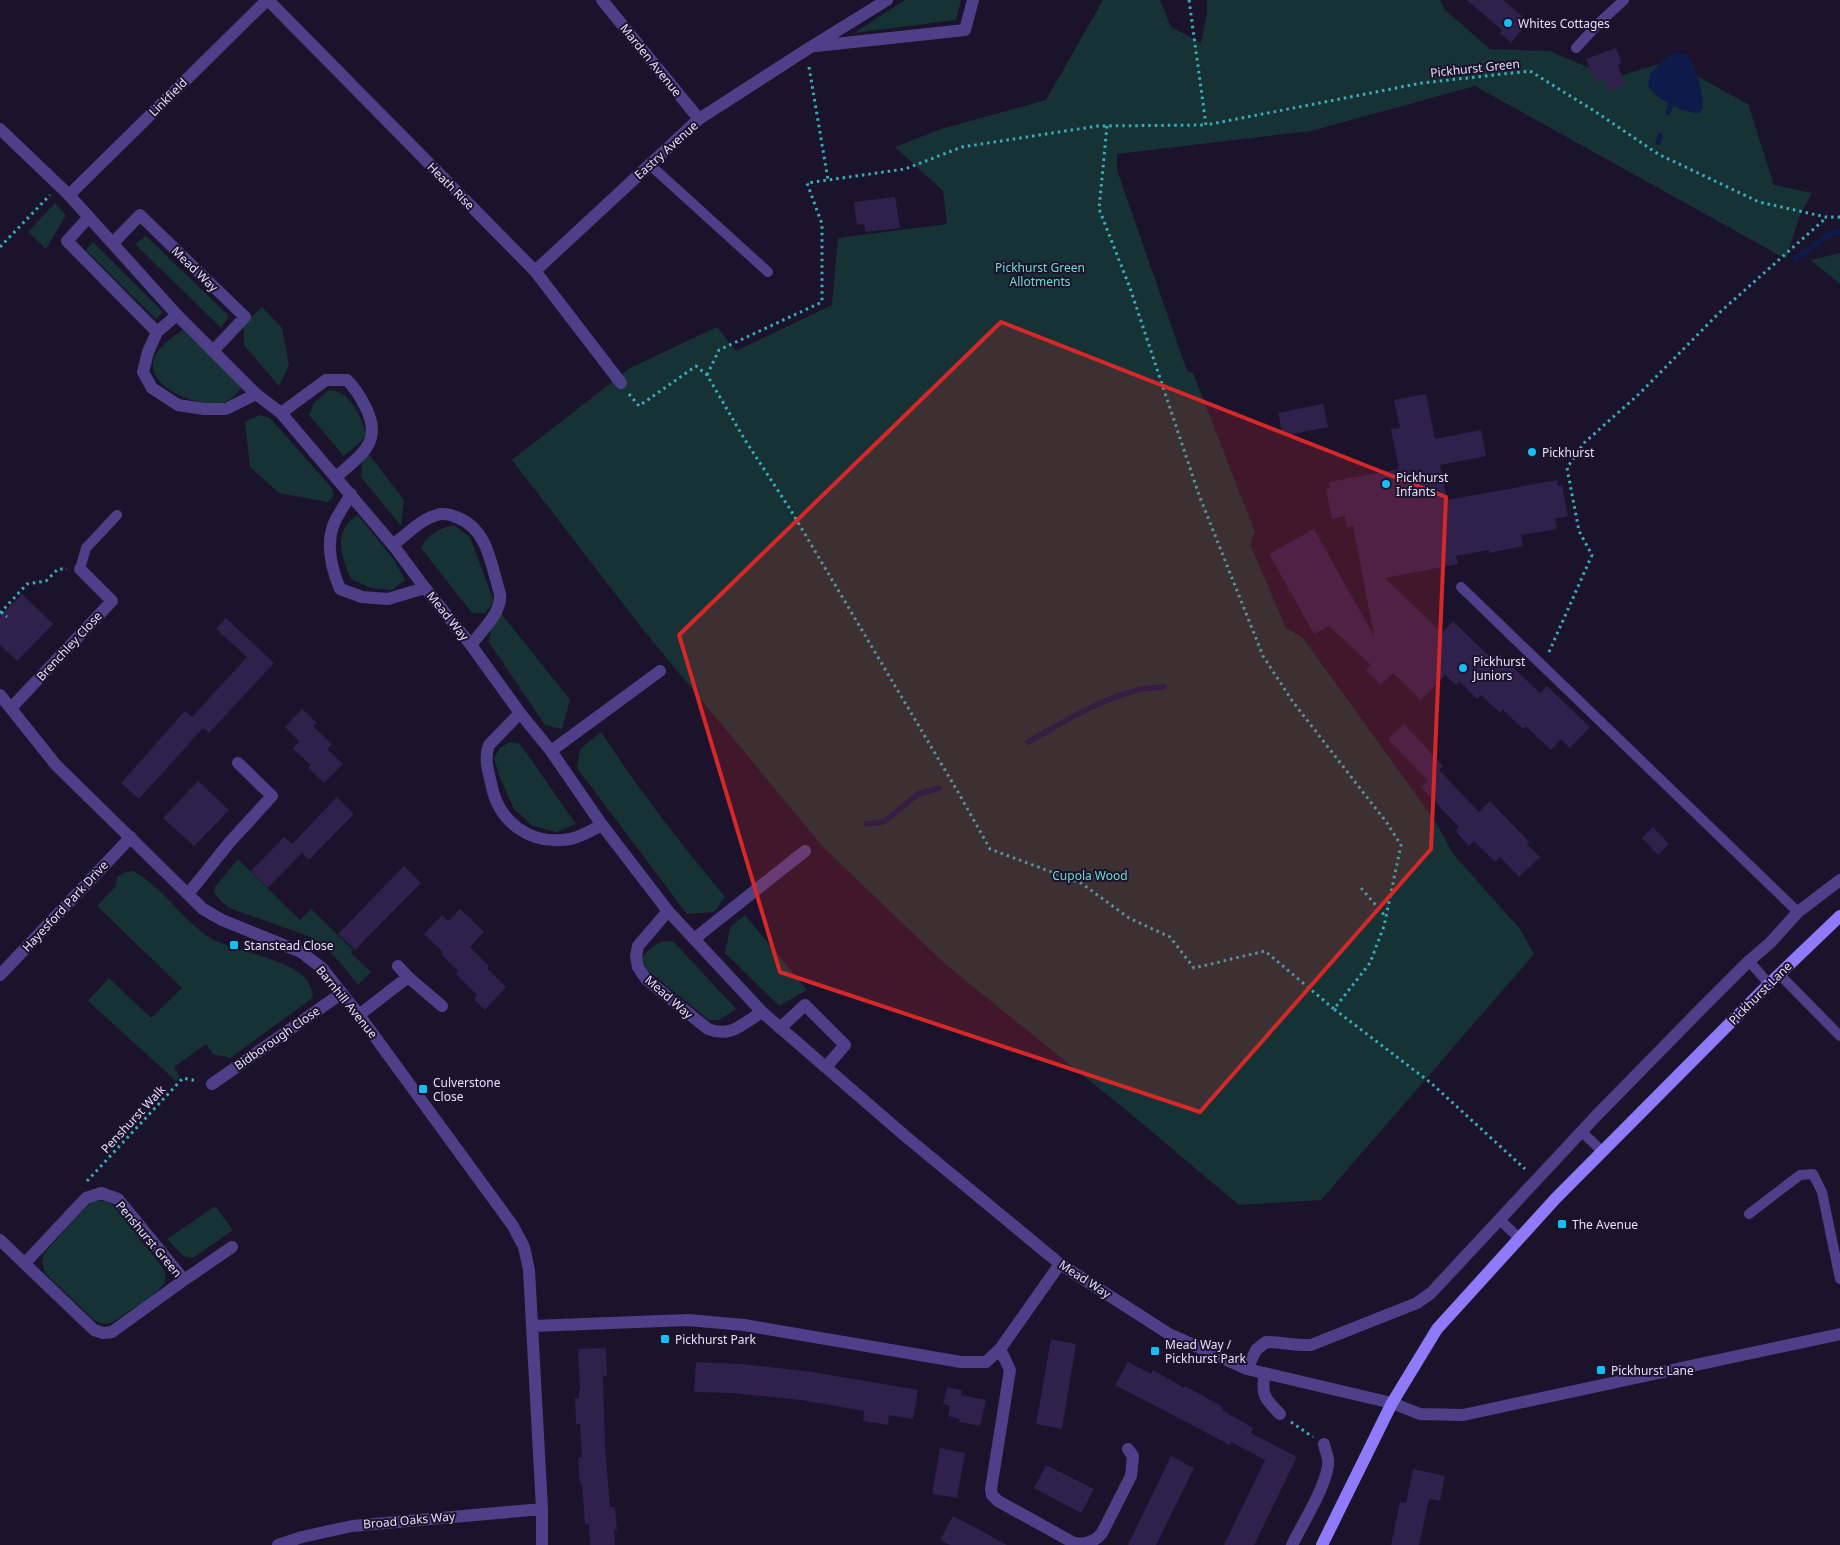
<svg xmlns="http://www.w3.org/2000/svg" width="1840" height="1545" font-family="'Noto Sans',sans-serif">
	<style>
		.green { fill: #163235 }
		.water { fill: #0e1b4a }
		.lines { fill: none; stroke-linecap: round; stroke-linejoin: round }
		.stream { stroke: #0e1b4a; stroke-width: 5.5 }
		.building { fill: #2f204c }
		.path { stroke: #37afba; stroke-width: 3; stroke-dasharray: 2.5 4; stroke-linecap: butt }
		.service { stroke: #4d4088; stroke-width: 10 }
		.minor { stroke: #4d4088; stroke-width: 12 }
		.tertiary { stroke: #4d4088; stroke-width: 12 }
		.secondary { stroke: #8f7af9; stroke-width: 12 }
		.marked { fill: #d62828; fill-opacity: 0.2; stroke: #d62828; stroke-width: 4; stroke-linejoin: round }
		.poi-dot { fill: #14bff5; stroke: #1b132c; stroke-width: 2 }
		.labels { text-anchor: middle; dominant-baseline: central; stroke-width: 4; stroke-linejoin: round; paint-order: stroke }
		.poi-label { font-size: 12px; fill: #e7dffe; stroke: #1b132c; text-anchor: start }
		.street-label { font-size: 12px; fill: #e7dffe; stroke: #1b132c }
		.park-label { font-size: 12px; fill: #6cdcd0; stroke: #1b132c }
	</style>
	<rect width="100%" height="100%" fill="#1b132c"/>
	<path class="green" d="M905,0H961L956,20L854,33Z
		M1103,0H1160L1171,27L1201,43L1207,13V0H1440L1445,10L1490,49L1550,51L1613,78L1669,61L1748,104L1774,185L1812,193L1800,215L1786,259L1475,86L1311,131L1117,154V170L1187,371L1193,373L1255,532L1250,544L1286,628L1303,638L1435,821L1454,855L1520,929L1534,954L1321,1200L1239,1205L1126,1110L945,964L823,847L641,627L512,460L630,368L717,327L736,351L832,305L838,238L947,224L943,191L895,147L941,129L1046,100Z
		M55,203L66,215L46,249L28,232Z
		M146,236L229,316L221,328L135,244Z
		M93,242L163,312L156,319L86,250Z
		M1840,253V284L1811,260Z
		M262,307L282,328L289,365L279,386L244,345L243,312L250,318Z
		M183,330L242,388C237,392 233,399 227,401C206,411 150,390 153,364C154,349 172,337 183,330Z
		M329,390C350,390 361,417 366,434L361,442L344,456L309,415L314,403Z
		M260,415L270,418L331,487L334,495L328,502L279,493L250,467L245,422Z
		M364,448L404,500L401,526L361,477Z
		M358,515L395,561L405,580L392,590L371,588L351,579C341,557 332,530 358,515Z
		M453,525L470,537L494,602L485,613H472L421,548C428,534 438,529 453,525Z
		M496,607L570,700L562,729L545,725L489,642Z
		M601,732C639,790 681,844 725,897L714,912L687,914L577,768L580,749Z
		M510,742L520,744L576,824L557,832L533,826L514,809L500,778L494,758L500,748Z
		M238,859L300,920L311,909L353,950L351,953L371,972L358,985C343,966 330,948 308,936L229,908L219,899L214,892L215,887Z
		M133,871C164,887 187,927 216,941C240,951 283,959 302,975C308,980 311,987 313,995L310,1000L230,1058L213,1054L206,1044L174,1067L180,1077L176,1081L88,1001L109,978L151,1018L182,988L97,906L116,886L117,877L125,872Z
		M745,915L807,990L779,1006L725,953L730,927Z
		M664,941L674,942L736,1009L719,1020H709L647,970L642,957L654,945Z
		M95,1201H106L113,1205L163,1268C165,1273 167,1278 164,1283C160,1293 123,1315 113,1322C105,1325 101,1324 94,1320L45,1273L42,1262L44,1253L88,1205Z
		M215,1206L233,1230L193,1258L183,1256L167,1239Z"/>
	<path class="water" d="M1677,53L1687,55C1698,70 1702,89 1703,108L1698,114C1679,110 1659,102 1648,86L1650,74L1670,54Z"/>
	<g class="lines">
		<path class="stream" d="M1668,112L1671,105
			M1658,142L1660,136
			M1795,259L1833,232H1840
			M1028,742C1062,723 1098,700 1137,690C1145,688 1155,688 1164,687
			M866,824L884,822L918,794L939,788"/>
	</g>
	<path class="building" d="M1467,0H1503L1522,16L1519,21L1525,26L1511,43L1500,33L1502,30Z
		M1616,48L1622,63L1618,65L1625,84L1608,91L1604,79L1595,82L1586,59Z
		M895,197L900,228L865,232L864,224L857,225L854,202Z
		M1426,394L1435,439L1481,430L1486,456L1440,465L1447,500L1557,480L1558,486L1562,485L1568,516L1555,519L1557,529L1521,535L1523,546L1489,553V550L1456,556L1458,564L1385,578L1442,633L1453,621L1493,660L1499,654L1540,693L1547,686L1590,727L1570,748L1561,739L1551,750L1526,726L1523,729L1503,710L1500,713L1481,695L1477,699L1459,681L1456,685L1445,675L1421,700L1393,673L1381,685L1366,670L1371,665L1329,626L1314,634L1269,554L1314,529L1374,636L1353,526L1347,527L1345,516L1332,519L1326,489L1330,488L1329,482L1399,469L1391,429L1400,428L1394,400Z
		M1323,404L1328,427L1283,436L1278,413Z
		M22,594L53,624L17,661L0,645V616Z
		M226,618L274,663L209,733L203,728L139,799L121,783L185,711L192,717L247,657L216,629Z
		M302,709L317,723L313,726L332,744L327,749L343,764L324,783L308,768L311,765L293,749L299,741L285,727Z
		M1404,724L1443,766L1439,770L1479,812L1490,801L1529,842L1527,844L1540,857L1519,877L1500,857L1495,862L1474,841L1469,846L1455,831L1459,827L1421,787L1428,781L1388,739Z
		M198,781L229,810L194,846L163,818Z
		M337,797L354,814L309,860L302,853L268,888L251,871L284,837L292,844Z
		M1653,827L1669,844L1658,855L1642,838Z
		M404,866L421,883L355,950L338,934Z
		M460,909L484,932L470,947L489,966L487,968L506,987L485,1010L474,999L477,995L456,974L458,971L441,954L443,952L424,934L442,915L448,921Z
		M1051,1339L1076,1344L1062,1429L1036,1424Z
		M606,1348L607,1376H603L605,1449L610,1507H615L617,1530H614L615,1545H590L589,1524H585L582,1484H580L578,1458L582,1457L580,1424H576L575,1398H579V1390H580L578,1349Z
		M696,1362L742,1364L812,1372L918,1390L913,1419L889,1415L888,1425L863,1421L864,1411L801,1400L732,1393L694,1392Z
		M1128,1362L1151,1374L1153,1370L1184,1388L1185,1386L1223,1407L1222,1410L1253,1428L1251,1433L1297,1457L1254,1545H1224L1265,1460L1231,1442L1230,1445L1115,1385Z
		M947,1387L962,1390L961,1395L986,1400L980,1426L959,1422L960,1419L948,1416L950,1406L943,1404Z
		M940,1448L965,1453L957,1498L932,1494Z
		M1171,1456L1194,1468L1156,1545H1128Z
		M1046,1465L1094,1489L1081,1513L1034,1488Z
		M1413,1469L1445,1476L1440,1501L1429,1499L1419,1545H1391L1400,1502L1406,1503Z
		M953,1516L976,1528L1007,1545H950L940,1540Z"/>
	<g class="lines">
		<path class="path" d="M1189,0L1206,125L1422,83L1530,71L1596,112L1658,154L1759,202L1826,217H1840
			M809,67L828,180
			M1107,126L1099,209L1130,288L1199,495L1263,656L1293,702L1387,823L1401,845L1384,926L1370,963L1334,1009L1431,1083L1525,1169
			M0,247L50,195
			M707,375L719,350L822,302V224L807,183L905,169L962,147L1098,126L1206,125
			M629,394L639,406L696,366L707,375L745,440L790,509L958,792L990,849L1081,883L1129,918L1170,937L1194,968L1265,951L1334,1009
			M1,612L7,617
			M0,613L27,584L46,581L58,569H67
			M1549,652L1592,555L1579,531L1567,468L1584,443L1639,394L1719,313L1826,218
			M1361,888L1385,916
			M87,1181L183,1078L198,1081
			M1291,1422L1313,1437"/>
		<path class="service" d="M1576,48L1600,22L1624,0
			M649,164L768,272
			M80,569L86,548L117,515
			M1461,587L1798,912
			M1749,961L1769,984
			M1779,974L1840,1036
			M1582,1132L1602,1151
			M1749,1214L1800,1175L1813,1174L1822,1192L1840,1279
			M1500,1220L1519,1238"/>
		<path class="minor" d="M268,0L535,271L621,383
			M602,0L699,119
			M816,46L965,30L973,0
			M69,195L267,0
			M89,217L67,241L157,332L148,352L143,372L152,388L178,405L204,409H226L256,394
			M113,243L140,215L245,317L213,351
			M535,271L699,119L806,50L887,0
			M157,332L177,315
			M281,413L326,380H347C355,388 360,396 365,406C384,442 361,455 336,477
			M351,494C345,505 337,515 333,526C326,546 332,570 340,589L362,597L388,599L425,588
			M393,545C406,535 421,519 437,515C443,513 451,515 456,517C488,528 491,565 500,594C502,613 482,630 471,645
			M0,695L56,765L203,909L222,920L301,952L322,968L359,1015L513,1226L524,1247L529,1270L542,1509V1545
			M11,708L112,601L80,569
			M520,713L489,745C484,758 488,770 491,783C498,822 530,846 570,839C581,837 592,830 602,825
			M551,751L660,671
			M188,894L229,843L272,796L238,763
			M668,911L638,946L636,956L638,967L646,979L708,1029C731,1038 742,1024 762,1012
			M694,939L805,851
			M398,966L408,977
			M0,975L131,837
			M359,1015L408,977L442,1006
			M780,1028L805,1005L845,1045L826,1067
			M212,1084L342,993
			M0,1240L94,1330L103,1333L112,1332L184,1280L118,1199L101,1193L86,1198L25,1263
			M184,1280L232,1247
			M533,1326L688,1320L744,1325L961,1362H986L1000,1349L1060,1264
			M1000,1349L1010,1370L991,1489L992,1495L998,1501L1074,1543C1086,1545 1095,1542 1102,1533L1131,1476L1133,1456L1128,1449
			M1247,1369L1256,1350L1266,1342C1281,1342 1296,1346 1311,1345L1417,1303L1431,1293L1596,1116L1698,1012L1749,961L1770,943L1798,912L1840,880
			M1265,1374C1260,1394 1266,1400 1280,1414
			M278,1545L302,1537L352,1526L542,1509
			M1292,1545C1301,1526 1331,1479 1328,1459C1327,1454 1325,1449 1324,1444"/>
		<path class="tertiary" d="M0,129L69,195L177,315L256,394L281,413L393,545L425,588L471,645L520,713L551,751L602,825L668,911L762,1012L904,1135L1060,1264L1169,1334L1247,1369L1392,1403L1420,1414L1463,1415L1840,1334"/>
		<path class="secondary" d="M1322,1545L1392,1403L1437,1329L1556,1198L1769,984L1840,916"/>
	</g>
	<path class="marked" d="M1001,322L1446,497L1431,849L1200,1112L780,972L679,635Z"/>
	<g class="poi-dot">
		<circle cx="1508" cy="23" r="5"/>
		<circle cx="1532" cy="452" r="5"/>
		<circle cx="1386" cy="484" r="5"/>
		<circle cx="1463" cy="668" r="5"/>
		<rect x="229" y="940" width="10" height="10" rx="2.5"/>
		<rect x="418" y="1084" width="10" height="10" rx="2.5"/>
		<rect x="1557" y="1219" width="10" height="10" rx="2.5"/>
		<rect x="660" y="1334" width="10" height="10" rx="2.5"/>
		<rect x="1150" y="1346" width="10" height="10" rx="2.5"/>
		<rect x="1596" y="1365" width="10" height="10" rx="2.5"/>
	</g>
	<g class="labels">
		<g class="poi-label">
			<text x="1518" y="23">Whites Cottages</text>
			<text x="1542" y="452">Pickhurst</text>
			<text x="1396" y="477">Pickhurst<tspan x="1396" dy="14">Infants</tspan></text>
			<text x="1473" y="661">Pickhurst<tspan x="1473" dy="14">Juniors</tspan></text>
			<text x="244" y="945">Stanstead Close</text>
			<text x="433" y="1082">Culverstone<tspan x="433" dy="14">Close</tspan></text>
			<text x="1572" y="1224">The Avenue</text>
			<text x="675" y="1339">Pickhurst Park</text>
			<text x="1165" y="1344">Mead Way /<tspan x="1165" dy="14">Pickhurst Park</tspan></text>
			<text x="1611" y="1370">Pickhurst Lane</text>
		</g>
		<g class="street-label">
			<text transform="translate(651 60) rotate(51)">Marden Avenue</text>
			<text transform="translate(1475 68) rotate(-6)">Pickhurst Green</text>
			<text transform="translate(168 97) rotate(-45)">Linkfield</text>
			<text transform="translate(666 150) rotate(-42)">Eastry Avenue</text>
			<text transform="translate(451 186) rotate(45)">Heath Rise</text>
			<text transform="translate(195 269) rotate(44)">Mead Way</text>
			<text transform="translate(448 616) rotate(51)">Mead Way</text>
			<text transform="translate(69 646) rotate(-47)">Brenchley Close</text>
			<text transform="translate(65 906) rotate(-47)">Hayesford Park Drive</text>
			<text transform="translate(1760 993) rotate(-45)">Pickhurst Lane</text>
			<text transform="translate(669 997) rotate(41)">Mead Way</text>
			<text transform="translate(347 1002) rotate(51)">Barnhill Avenue</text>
			<text transform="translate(277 1038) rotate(-35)">Bidborough Close</text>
			<text transform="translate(133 1119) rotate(-47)">Penshurst Walk</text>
			<text transform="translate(149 1239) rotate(50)">Penshurst Green</text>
			<text transform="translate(1085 1279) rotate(33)">Mead Way</text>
			<text transform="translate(409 1520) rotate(-5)">Broad Oaks Way</text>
		</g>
		<g class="park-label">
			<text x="1040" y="267">Pickhurst Green<tspan x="1040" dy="14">Allotments</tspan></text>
			<text x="1090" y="875">Cupola Wood</text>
		</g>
	</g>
</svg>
